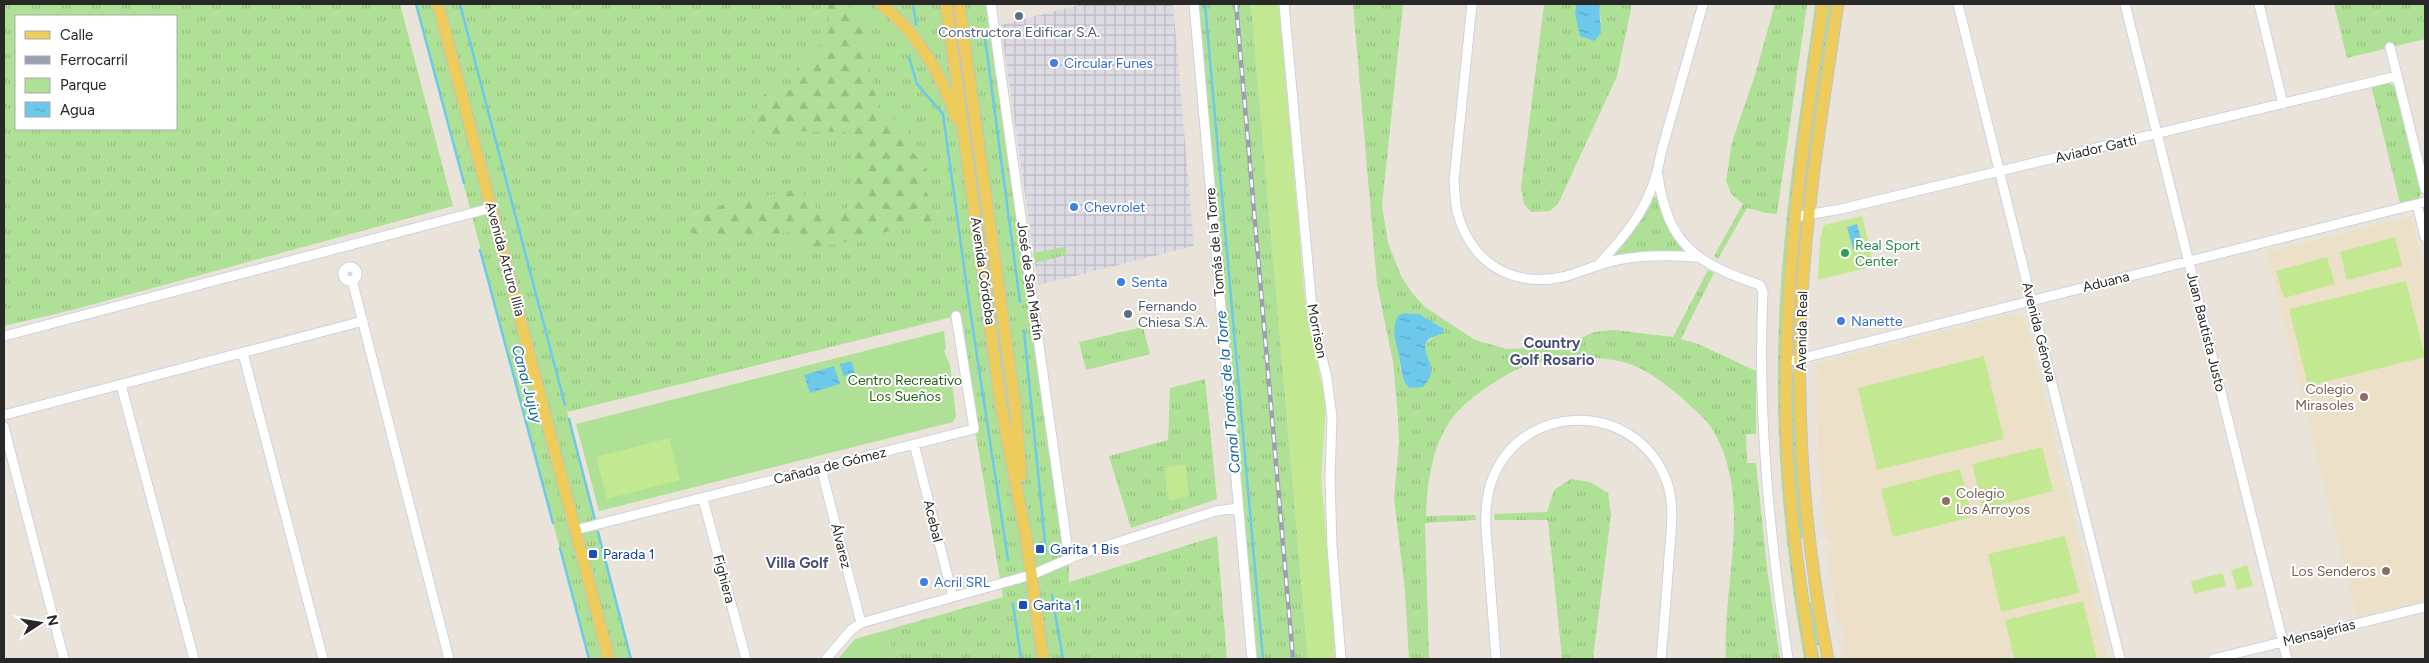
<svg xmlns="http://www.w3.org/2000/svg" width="2429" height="663" font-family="Figtree,sans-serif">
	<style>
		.industrial { fill: url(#industrial-grid) }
		.education { fill: #ece1c8 }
		.grass { fill: url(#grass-tufts); fill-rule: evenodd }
		.forest { fill: url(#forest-firs) }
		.park { fill: #aee096 }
		.pitch { fill: #c2e891 }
		.water { fill: url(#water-ripples) }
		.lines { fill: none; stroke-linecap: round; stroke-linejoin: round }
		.stream { stroke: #6dc9eb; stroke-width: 2.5 }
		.minor-casing { stroke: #ced2e1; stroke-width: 11 }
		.major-casing { stroke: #c3c3c3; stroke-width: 13 }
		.minor { stroke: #fff; stroke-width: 9 }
		.major { stroke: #edcc5b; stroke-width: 11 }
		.rail-casing { stroke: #9c9fb2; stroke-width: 4.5 }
		.rail { stroke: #fff; stroke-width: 2.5; stroke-dasharray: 8; stroke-linecap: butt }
		.service-dot { fill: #5c6f8a; stroke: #fff; stroke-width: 2 }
		.shop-dot { fill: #3f7fe0; stroke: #fff; stroke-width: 2 }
		.leisure-dot { fill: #2e9e5b; stroke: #fff; stroke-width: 2 }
		.education-dot { fill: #8d6e63; stroke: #fff; stroke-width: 2 }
		.transit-dot { fill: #1a4fb4; stroke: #fff; stroke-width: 2 }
		.labels { text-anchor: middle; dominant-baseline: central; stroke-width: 4; stroke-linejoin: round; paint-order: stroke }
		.service-label { font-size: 14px; fill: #4e5e75; stroke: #fff }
		.shop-label { font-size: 14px; fill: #366cbe; stroke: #fff; text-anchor: start }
		.street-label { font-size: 14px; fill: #282828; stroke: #fff }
		.leisure-label { font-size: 14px; fill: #27864d; stroke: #fff; text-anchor: start }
		.park-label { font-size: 14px; fill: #28621a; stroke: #fff }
		.education-label { font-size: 14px; fill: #785e54; stroke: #fff; text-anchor: end }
		.transit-label { font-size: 14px; fill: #164399; stroke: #fff; text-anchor: start }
		.neighbourhood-label { font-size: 15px; font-weight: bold; fill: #495177; stroke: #fff }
		.water-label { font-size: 15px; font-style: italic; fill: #0f6594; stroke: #fff }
	</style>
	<defs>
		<pattern id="industrial-grid" width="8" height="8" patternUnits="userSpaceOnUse" patternTransform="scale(1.25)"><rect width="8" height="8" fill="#dcdae2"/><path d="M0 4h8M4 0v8" fill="none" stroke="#bdbbc2"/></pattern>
		<pattern id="grass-tufts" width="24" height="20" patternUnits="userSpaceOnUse" patternTransform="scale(1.25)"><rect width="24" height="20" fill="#aee096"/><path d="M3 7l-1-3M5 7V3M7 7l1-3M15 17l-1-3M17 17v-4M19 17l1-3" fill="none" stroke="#96c081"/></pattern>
		<pattern id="forest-firs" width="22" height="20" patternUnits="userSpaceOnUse" patternTransform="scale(1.25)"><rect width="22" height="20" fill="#aee096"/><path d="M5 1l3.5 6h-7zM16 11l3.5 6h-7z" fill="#96c081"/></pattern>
		<pattern id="water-ripples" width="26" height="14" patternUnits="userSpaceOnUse" patternTransform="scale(1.25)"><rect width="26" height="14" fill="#6dc9eb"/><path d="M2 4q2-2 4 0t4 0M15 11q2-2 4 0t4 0" fill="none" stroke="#5aa3be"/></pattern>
	</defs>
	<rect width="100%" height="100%" fill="#eae3d9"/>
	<path class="industrial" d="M1083,4H1173L1194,246L1038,285L1001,25Z"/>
	<path class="education" d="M2411,216L2425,275V602L2358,619L2267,252Z
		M2014,314L2025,319L2108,659H1844L1841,646L1845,640L1843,627L1837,622L1828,554L1832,550L1831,542L1826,540L1819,462L1816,391L1818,363Z"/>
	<path class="grass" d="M4,4H400L453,206L76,309L4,326ZM16,16H176V129H16Z
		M416,4H991L1069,559V582L1217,536L1227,659H895L887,630L1003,597L956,316L567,412L631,659H589Z
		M1194,4H1251L1308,659H1252Z
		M1353,4H1403L1382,206L1388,243L1401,276L1413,294L1425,307L1475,340L1507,349L1537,348L1572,342L1594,332L1614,330L1673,337L1708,270L1714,273L1681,339L1698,344L1756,371V434H1746L1747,463H1756L1767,568L1780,659H1726C1722,585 1753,501 1714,432C1708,420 1693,409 1683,399C1669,387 1653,374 1637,367C1606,354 1564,356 1532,364C1510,369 1475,394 1459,410C1433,437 1427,481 1426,516L1475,515L1476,520L1425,523L1429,659H1409L1405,591L1394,498L1399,442L1398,418L1393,362L1377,284ZM1405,313L1419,314L1443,329L1426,343L1425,353L1428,359L1409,388C1392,371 1403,335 1405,313Z
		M1544,4H1576L1575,14L1601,23L1599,4H1632L1617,76L1558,204L1550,211L1531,212L1524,204L1521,188Z
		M1775,4H1807L1777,214L1766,213L1747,208L1718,259L1714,256L1743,204L1732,195L1726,181L1732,142L1755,75Z
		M1815,4H1823L1796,194L1786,416L1812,659H1804C1784,547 1774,434 1779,320C1783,214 1801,109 1815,4Z
		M1827,4H1834L1806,203L1802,204L1800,195Z
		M2334,4H2425V39L2347,58Z
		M2387,82L2394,86L2421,192L2419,199L2400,203L2371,85Z
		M1653,196L1658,198C1662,217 1672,233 1684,249L1680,253L1657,251L1613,257L1612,255L1638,223Z
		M1799,235L1803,237L1797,355L1790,354Z
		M1065,247L1066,255L1035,263L1033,253Z
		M1143,327L1150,354L1086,370L1079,342Z
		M1791,373H1797L1822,645H1817L1820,659H1816L1807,604L1811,602L1803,538L1798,539L1790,397Z
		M1205,379L1217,499L1131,528L1109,456L1168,440L1170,388Z
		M1571,479L1590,482L1608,493L1611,514L1593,659H1562L1548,520H1495L1494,514L1547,512L1554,490Z"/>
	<path class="forest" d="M828,4H844L870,21L866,53L879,108L909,130V148L927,169L923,181L936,220L794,254L799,231C762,235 726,243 691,233L684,213L798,189L819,211L847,208L853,159L845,132L796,131L779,141L758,139L750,122L768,88L794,86L803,61L816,53L831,26Z"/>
	<path class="park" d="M944,331L946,349L944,351L950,365L956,416L953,422L599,511L576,424Z
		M887,630L895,659H838L855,639Z"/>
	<path class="pitch" d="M1251,4H1279L1305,300L1326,405L1321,478L1337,659H1308Z
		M1862,216L1874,266L1818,280L1820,240L1824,225Z
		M2395,237L2402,266L2347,280L2340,252Z
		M2327,257L2335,284L2284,298L2276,271Z
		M2406,281L2425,357L2308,386L2289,309Z
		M1984,356L2004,439L1877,470L1858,388Z
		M669,438L680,480L607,499L596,457Z
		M2042,447L2053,491L1983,509L1972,464Z
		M1185,464L1189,496L1169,501L1164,468Z
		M1960,469L1972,517L1893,537L1881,489Z
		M2065,536L2079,593L2001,612L1988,554Z
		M2247,565L2253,586L2237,590L2231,570Z
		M2223,573L2226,586L2194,594L2191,581Z
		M2083,601L2097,658L2014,659L2005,620Z"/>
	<path class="water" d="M1576,4H1599L1601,33L1594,41L1580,36L1575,14Z
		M1857,224L1863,246L1853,249L1847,227Z
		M1405,313L1419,314L1444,329L1442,334C1409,341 1436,359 1430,377C1429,380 1425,384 1423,387L1409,388C1401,379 1402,373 1400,362C1398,345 1389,331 1399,315Z
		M851,361L855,373L843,376L840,364Z
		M834,366L840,384L810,393L804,375Z"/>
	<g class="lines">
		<path class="stream" d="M416,4L464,183
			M460,4L565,405
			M913,4L916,24
			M1205,4L1263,659
			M985,38L1020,302
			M909,57L917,84L943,114L969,303L1008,560
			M480,250L553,523
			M1024,331L1046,553
			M569,419L595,520
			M598,532L631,659
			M560,548L589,659
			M1052,595L1063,659
			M1013,604L1021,659"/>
		<defs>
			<path id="minor" d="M991,4L1069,559
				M1194,4L1252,659
				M1284,4L1313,319L1327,379L1332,417L1330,477L1332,547L1341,659
				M1472,4L1454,181C1455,191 1455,201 1457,211C1470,262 1511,288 1563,277C1581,272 1598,264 1617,260C1643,255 1670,255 1696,257
				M1958,4L2120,659
				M2125,4L2287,659
				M2259,4L2283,104
				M2390,47L2425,189
				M1658,176C1668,245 1697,264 1760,285L1763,292C1757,413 1770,539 1788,659
				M2417,204L2425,237
				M1795,217L1841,209L2397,76
				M1598,265C1630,231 1654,201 1661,153L1703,4
				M343 274a7 7 0 1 1 14 0a7 7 0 1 1-14 0Z
				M352,280L449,659
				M4,336L491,208
				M243,353L323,659
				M1787,362L2425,202
				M121,385L194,659
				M4,415L363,321
				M4,427L64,659
				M914,444L953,597
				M821,468L861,623
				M703,499L746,659
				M575,530L974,429L956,316
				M826,659L851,630L861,623L1031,575L1078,555L1216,511L1238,508
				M1496,659C1494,628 1491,596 1489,565C1487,540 1483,514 1489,490C1512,400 1636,397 1667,482C1675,505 1671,534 1669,557C1667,591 1664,625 1661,659
				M2213,659L2425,607"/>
			<path id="major" d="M438,4L609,659
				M881,4C919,35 941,74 957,119
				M946,4L1001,406L1026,537L1043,659
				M959,4L1015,405L1021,476
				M1812,659C1799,578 1787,497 1786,415C1784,276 1803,141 1823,4
				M1828,659C1806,546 1796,428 1801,312C1806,209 1823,106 1838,4"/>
		</defs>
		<use href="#minor" class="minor-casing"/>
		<use href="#major" class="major-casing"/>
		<use href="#minor" class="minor"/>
		<use href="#major" class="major"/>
		<defs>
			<path id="rail" d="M1236,4L1293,659"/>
		</defs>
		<use href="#rail" class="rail-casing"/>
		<use href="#rail" class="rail"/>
	</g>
	<g class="service-dot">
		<circle cx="1019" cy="16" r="5"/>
		<circle cx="1128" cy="314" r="5"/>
	</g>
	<g class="shop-dot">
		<circle cx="1054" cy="63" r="5"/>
		<circle cx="1074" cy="207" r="5"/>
		<circle cx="1121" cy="282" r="5"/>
		<circle cx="1841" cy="321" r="5"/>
		<circle cx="924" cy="582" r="5"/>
	</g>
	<circle class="leisure-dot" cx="1845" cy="253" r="5"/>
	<g class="education-dot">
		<circle cx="2364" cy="397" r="5"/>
		<circle cx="1946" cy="501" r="5"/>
		<circle cx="2386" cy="571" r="5"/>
	</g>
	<g class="transit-dot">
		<rect x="1035" y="544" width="10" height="10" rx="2.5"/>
		<rect x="588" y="549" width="10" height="10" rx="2.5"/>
		<rect x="1018" y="600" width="10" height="10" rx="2.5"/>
	</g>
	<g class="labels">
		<g class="service-label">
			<text x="1019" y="32">Constructora Edificar S.A.</text>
			<text x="1138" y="306" text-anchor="start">Fernando<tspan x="1138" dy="16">Chiesa S.A.</tspan></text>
		</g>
		<g class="shop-label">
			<text x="1064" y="63">Circular Funes</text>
			<text x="1084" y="207">Chevrolet</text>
			<text x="1131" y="282">Senta</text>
			<text x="1851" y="321">Nanette</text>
			<text x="934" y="582">Acril SRL</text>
		</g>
		<g class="street-label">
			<text transform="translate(2096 149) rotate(-13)">Aviador Gatti</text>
			<text transform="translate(1215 242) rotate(-95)">Tomás de la Torre</text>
			<text transform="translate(505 259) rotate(75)">Avenida Arturo Illia</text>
			<text transform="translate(983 271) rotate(82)">Avenida Córdoba</text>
			<text transform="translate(1030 281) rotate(82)">José de San Martín</text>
			<text transform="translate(2106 282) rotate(-14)">Aduana</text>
			<text transform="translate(1317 331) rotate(79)">Morrison</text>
			<text transform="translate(1802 331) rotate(-89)">Avenida Real</text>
			<text transform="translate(2039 332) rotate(76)">Avenida Génova</text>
			<text transform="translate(2206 332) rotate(76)">Juan Bautista Justo</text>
			<text transform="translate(830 466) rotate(-14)">Cañada de Gómez</text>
			<text transform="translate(933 521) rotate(76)">Acebal</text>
			<text transform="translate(841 546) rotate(76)">Álvarez</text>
			<text transform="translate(724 579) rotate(75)">Fighiera</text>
			<text transform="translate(2319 633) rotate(-14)">Mensajerías</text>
		</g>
		<g class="leisure-label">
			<text x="1855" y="245">Real Sport<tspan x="1855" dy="16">Center</tspan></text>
		</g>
		<g class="park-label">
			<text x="905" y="380">Centro Recreativo<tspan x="905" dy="16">Los Sueños</tspan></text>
		</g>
		<g class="education-label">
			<text x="2354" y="389">Colegio<tspan x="2354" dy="16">Mirasoles</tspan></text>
			<text x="1956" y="493" text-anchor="start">Colegio<tspan x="1956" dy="16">Los Arroyos</tspan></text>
			<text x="2376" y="571">Los Senderos</text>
		</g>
		<g class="transit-label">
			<text x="1050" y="549">Garita 1 Bis</text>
			<text x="603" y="554">Parada 1</text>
			<text x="1033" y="605">Garita 1</text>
		</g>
		<g class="neighbourhood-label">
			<text x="1552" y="343">Country<tspan x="1552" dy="17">Golf Rosario</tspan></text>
			<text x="797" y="563">Villa Golf</text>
		</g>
		<g class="water-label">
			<text transform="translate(527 384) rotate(75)">Canal Jujuy</text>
			<text transform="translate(1228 392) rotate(-95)">Canal Tomás de la Torre</text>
		</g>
	</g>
	<rect width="2429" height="663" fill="none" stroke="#282828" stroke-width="10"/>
	<rect x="15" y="15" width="162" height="115" fill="#ffffff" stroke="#a9a9a9"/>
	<rect x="25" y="31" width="25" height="8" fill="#edcc5b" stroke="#a9a9a9"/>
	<text x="60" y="40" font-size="15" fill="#282828">Calle</text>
	<rect x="25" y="56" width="25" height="8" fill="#9c9fb2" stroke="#a9a9a9"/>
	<text x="60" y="65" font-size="15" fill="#282828">Ferrocarril</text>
	<rect x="25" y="78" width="25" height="15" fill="#aee096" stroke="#a9a9a9"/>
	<text x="60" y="90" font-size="15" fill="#282828">Parque</text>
	<rect x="25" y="102" width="25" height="15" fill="url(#water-ripples)" stroke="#a9a9a9"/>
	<text x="60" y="115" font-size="15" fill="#282828">Agua</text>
	<g transform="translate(40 623) rotate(78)" stroke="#ffffff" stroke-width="4" paint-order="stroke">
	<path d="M0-4L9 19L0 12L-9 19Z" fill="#282828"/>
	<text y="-8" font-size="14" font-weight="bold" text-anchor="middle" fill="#282828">N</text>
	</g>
</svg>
